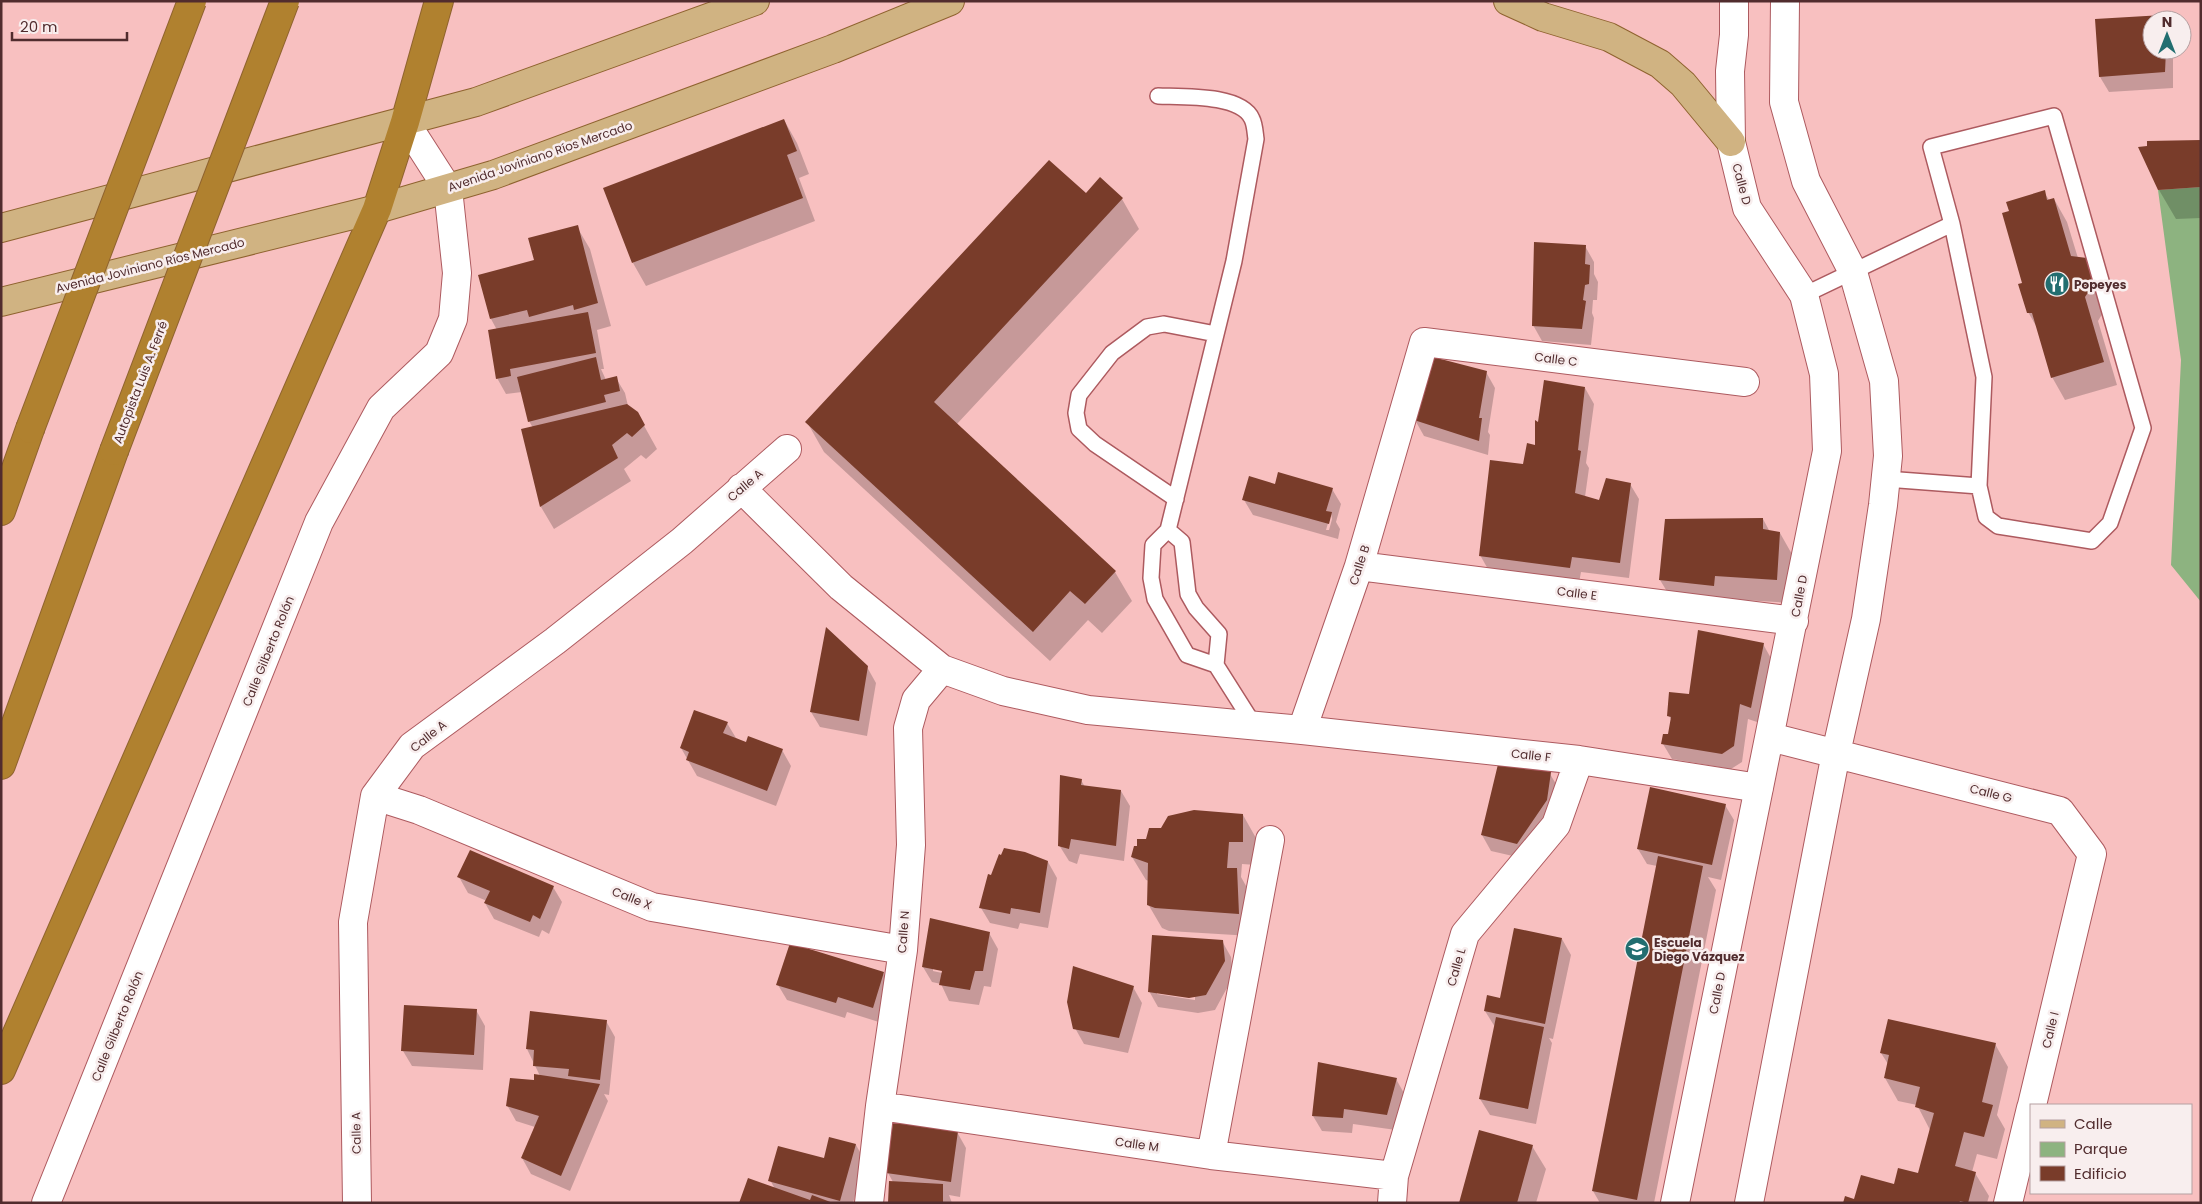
<svg xmlns="http://www.w3.org/2000/svg" width="2202" height="1204" font-family="Poppins,sans-serif">
	<style>
		.green { fill: #8db380 }
		.shadow { fill: #0003; fill-rule: evenodd }
		.building { fill: #793c2a }
		.lines { fill: none; stroke-linecap: round; stroke-linejoin: round }
		.lane-casing { stroke: #ad5a5f; stroke-width: 18 }
		.street-casing { stroke: #ad5a5f; stroke-width: 30 }
		.primary-casing { stroke: #8f632f; stroke-width: 30 }
		.highway-casing { stroke: #8f632f; stroke-width: 30 }
		.lane { stroke: #fff; stroke-width: 15 }
		.street { stroke: #fff; stroke-width: 28 }
		.primary { stroke: #d0b382; stroke-width: 28 }
		.highway { stroke: #b0812f; stroke-width: 28 }
		.highway-bridge-casing { stroke: #8f632f; stroke-width: 30; stroke-linecap: butt }
		.highway-bridge { stroke: #b0812f; stroke-width: 28 }
		.labels { text-anchor: middle; dominant-baseline: central; stroke-width: 5; stroke-linejoin: round; paint-order: stroke }
		.street-label { font-size: 12px; fill: #512c2e; stroke: #f8eeee }
		.poi-label { font-size: 12px; font-weight: bold; fill: #512c2e; stroke: #f8eeee; text-anchor: start }
	</style>
	<rect width="100%" height="100%" fill="#f8c0c0"/>
	<path class="green" d="M2201,187V602L2171,565L2181,360L2158,190Z"/>
	<path class="shadow" d="M2163,16L2165,20H2152V50H2173V88L2109,92L2100,77L2097,20Z
		M784,120L797,143L809,174L799,178L815,221L646,286L633,263Z
		M2201,142V218L2176,219L2159,190Z
		M2044,192L2049,200L2054,199L2067,222L2078,258L2086,259L2107,306L2098,321L2117,385L2065,400L2052,377L2039,331L2028,312L2010,212Z
		M1086,195L1122,199L1139,229L956,425L1115,572L1132,601L1102,633L1088,620L1050,661L824,452L807,422Z
		M577,227L590,249L611,326L597,330L604,369H601L606,380L616,378L625,393L628,406L637,413L657,449L646,459L641,455L624,469L631,481L554,529L541,507L523,430L533,428L529,421L522,392L506,394L497,378V330L491,319L535,261Z
		M1585,246L1594,262V274L1598,282L1597,300H1593L1592,313L1594,318L1591,345L1542,341L1533,325Z
		M1486,372L1495,388L1488,432L1490,435L1488,455L1424,436L1415,420Z
		M1585,388L1594,404L1586,463L1589,468L1585,497L1600,501L1630,484L1639,499L1629,578L1581,572L1579,583L1489,571L1480,555L1524,465L1536,447L1539,423Z
		M1332,489L1341,504L1336,522L1340,529L1338,539L1253,515L1244,500ZM1331,513L1332,519L1329,530H1326Z
		M1763,519L1770,532L1780,533L1793,556L1790,603L1728,599L1727,608L1674,603L1660,580Z
		M1763,644L1772,660L1760,723L1748,719L1742,762L1731,769L1672,759L1663,744L1669,736L1672,721L1669,716L1690,695Z
		M867,667L876,683L867,736L820,727L811,712Z
		M727,723L736,738L747,744L782,750L791,766L776,806L697,776L681,748Z
		M1550,774L1559,789L1526,859L1491,851L1482,835Z
		M1081,780L1085,787L1121,791L1130,806L1124,861L1080,854L1077,864L1069,861L1059,845Z
		M1725,805L1734,820L1721,880L1708,877L1716,890L1654,1203H1600L1593,1191L1657,866L1647,864L1638,849Z
		M1243,815L1256,838V865L1242,864L1241,877L1250,893L1251,936L1169,931L1162,928L1148,904L1149,881L1146,880L1132,857L1147,840L1162,829Z
		M1048,862L1057,878L1048,928L1020,923L1018,929L990,923L981,908L992,876Z
		M459,877L553,887L562,902L549,934L542,930L539,937L494,919L485,903L487,901L468,893Z
		M989,933L998,949L991,987L984,986L979,1005L949,1001L941,984L932,982L923,967ZM933,968L948,972L947,974L933,971Z
		M1562,939L1571,955L1553,1039L1549,1038L1552,1043L1536,1124L1490,1115L1480,1099L1495,1027L1485,1011L1501,999Z
		M1222,941L1231,957L1233,977L1215,1010L1198,1013L1158,1007L1149,991ZM1157,992L1195,997V1000L1157,994Z
		M883,973L892,989L882,1023L847,1012L845,1018L787,1000L778,985Z
		M1133,987L1142,1003L1128,1053L1084,1044L1075,1028Z
		M476,1010L485,1026L483,1070L412,1066L403,1051Z
		M606,1021L615,1037L609,1095L604,1094L608,1101L570,1191L531,1174L522,1158L535,1127L516,1121L507,1105L540,1076L527,1049Z
		M1995,1044L2008,1067L1997,1115L2005,1129L1997,1159L1977,1154L1972,1172L1975,1173L1989,1196L1987,1203H1845L1895,1185L1919,1174L1930,1130L1917,1105L1898,1101L1885,1078L1888,1064L1881,1053Z
		M1396,1079L1405,1095L1396,1130L1353,1124L1352,1133L1322,1131L1313,1116Z
		M957,1132L966,1148L960,1197L949,1195L952,1203H889L893,1182L888,1173Z
		M830,1138L856,1145L865,1161L853,1203H740L775,1189L770,1180L825,1160Z
		M1532,1146L1546,1169L1536,1203H1460Z"/>
	<path class="building" d="M2163,15L2164,20H2152V50H2166L2165,72L2099,77L2095,19Z
		M784,119L797,151L787,155L803,198L632,263L603,188Z
		M2201,140V187L2158,190L2138,147L2147,146V141Z
		M1049,160L1086,193L1100,177L1123,198L934,402L1116,571L1085,604L1070,591L1033,632L805,422Z
		M2045,190L2047,200L2054,198L2071,256L2087,258L2095,282L2085,297L2104,362L2051,378L2032,313H2027L2018,284L2022,283L2002,213L2009,211L2006,202Z
		M578,225L598,303L574,310L573,305L529,317L527,310L490,319L478,275L534,260L528,238Z
		M1534,242L1586,245L1585,264L1590,265L1589,284L1585,285L1583,300L1586,301L1582,329L1532,326Z
		M588,312L596,353L510,369L511,376L496,379L488,330Z
		M596,357L601,380L617,376L620,391L604,395L606,402L528,422L517,377Z
		M1433,357L1487,371L1479,418H1482L1479,441L1414,420Z
		M1544,380L1585,387L1578,450L1581,451L1575,493L1599,500L1606,478L1631,483L1620,563L1572,557L1570,568L1479,556L1490,460L1523,464L1527,443L1535,445V420L1538,422Z
		M627,404L638,412L645,425L632,437L627,433L612,445L618,458L540,507L521,429Z
		M1278,472L1333,488L1326,511L1332,512L1329,524L1242,500L1249,476L1275,484Z
		M1763,518V529L1780,532L1777,580L1715,576L1714,586L1659,580L1665,519Z
		M826,627L868,666L859,721L810,712Z
		M1698,630L1764,643L1751,708L1740,704L1734,746L1722,754L1661,744L1663,734H1668L1671,717L1667,716L1669,692L1689,694Z
		M694,710L728,722L723,733L746,742L748,736L783,749L767,791L686,760L689,752L680,748Z
		M1499,760L1551,772L1547,800L1517,844L1481,835Z
		M1060,775L1082,779L1081,785L1121,790L1116,846L1071,839L1069,849L1058,846Z
		M1650,787L1726,804L1712,865L1637,849Z
		M1194,810L1243,814V842H1229L1227,868H1237L1239,914L1155,908L1147,905L1148,863L1131,857L1134,846H1137V839H1146L1149,828H1161L1168,816Z
		M1004,848L1025,852L1048,861L1040,913L1011,908L1010,914L979,908L988,874L991,875L999,854L1001,855Z
		M470,850L554,886L540,919L533,915L530,922L484,903L490,891L457,877Z
		M1658,856L1703,866L1637,1200L1592,1191Z
		M930,918L990,932L983,971H975L970,990L939,985L942,971L922,967Z
		M1514,928L1562,938L1545,1024L1484,1011L1487,995L1500,998Z
		M1152,935L1223,940L1225,961L1206,995L1189,998L1148,992Z
		M790,943L884,972L873,1008L838,997L836,1003L776,985Z
		M1073,966L1134,986L1119,1038L1073,1029L1067,1002Z
		M404,1005L477,1009L474,1055L401,1051Z
		M530,1011L607,1020L600,1080L568,1076L569,1069L533,1066L534,1050L526,1049Z
		M1496,1017L1544,1027L1528,1109L1479,1099Z
		M1888,1019L1996,1043L1982,1102L1993,1105L1984,1137L1964,1132L1955,1166L1976,1172L1968,1203L1960,1201L1959,1203H1843L1845,1196L1854,1199L1861,1175L1894,1184L1898,1168L1918,1173L1934,1113L1915,1107L1920,1087L1884,1078L1889,1055L1880,1053Z
		M1318,1062L1397,1078L1387,1115L1344,1109L1343,1118L1312,1116Z
		M534,1074L600,1084L561,1176L521,1158L539,1116L506,1106L510,1078L534,1080Z
		M893,1122L958,1131L951,1182L886,1173Z
		M1479,1130L1533,1145L1517,1203H1459Z
		M829,1137L856,1144L840,1201L768,1181L778,1146L824,1158Z
		M748,1178L810,1200L812,1195L833,1203H739Z
		M889,1181L943,1184V1203H888Z"/>
	<g class="lines">
		<defs>
			<path id="lane" d="M1158,96C1182,97 1241,94 1252,119C1255,125 1255,133 1256,139L1234,261L1168,530
				M1804,295L1952,224L1931,147L2054,116L2143,428L2110,523L2092,541L1998,526L1986,517L1979,486L1984,377L1952,224
				M1886,479L1979,486
				M1176,499L1095,444L1079,429L1076,413L1079,395L1112,353L1147,327L1164,324L1216,334
				M1216,665L1187,655L1155,599L1151,578L1153,545L1168,530L1182,542L1188,594L1196,608L1219,634L1216,665L1254,725"/>
			<path id="street" d="M741,488L841,587L942,669L1003,691L1088,710L1302,730L1579,760L1759,788
				M1359,566L1794,621
				M1302,730L1359,566L1424,342L1745,382
				M1770,737L2060,811L2092,854L2032,1105
				M375,796L419,810L652,907L903,950
				M880,1106L1211,1155L1394,1176
				M1211,1155L1270,840
				M46,1203L319,522L381,408L439,353L453,319L457,273L448,189L405,122
				M357,1203L353,922L375,796L412,746L555,641L682,541L787,449
				M869,1203L880,1106L903,950L911,845L908,728L916,700L942,669
				M1392,1203L1394,1176L1465,934L1556,825L1579,760
				M1675,1203L1827,451L1824,374L1804,295L1747,208L1731,142L1730,71L1734,35V1
				M1749,1203L1836,753L1866,619L1883,505L1888,456L1884,381L1853,272L1806,181L1784,102L1785,1
				M2008,1203L2031,1108"/>
			<path id="primary" d="M1508,1L1543,17L1609,37L1660,64L1683,84L1731,142
				M1,228L476,102L755,1
				M1,302L377,209L493,175L833,49L950,1"/>
			<path id="highway" d="M1,511L30,429
				M1,765L114,451
				M1,1070L377,209L405,122L439,1"/>
		</defs>
		<use href="#lane" class="lane-casing"/>
		<use href="#street" class="street-casing"/>
		<use href="#primary" class="primary-casing"/>
		<use href="#highway" class="highway-casing"/>
		<use href="#lane" class="lane"/>
		<use href="#street" class="street"/>
		<use href="#primary" class="primary"/>
		<use href="#highway" class="highway"/>
		<defs>
			<path id="highway-bridge" d="M30,429L192,1
				M114,451L285,1"/>
		</defs>
		<use href="#highway-bridge" class="highway-bridge-casing"/>
		<use href="#highway-bridge" class="highway-bridge"/>
	</g>
	<defs>
		<symbol id="restaurant-disc" viewBox="-11 -11 22 22"><circle r="9.5" fill="#226e70" stroke="#f8eeee"/><path d="M-5-6h1v4h1v-4h1v4h1v-4h1v5L-1.5 .5V6h-2V.5L-5-1ZM5-6V6H3V1.5H1.5Q1.5-4 5-6Z" fill="#fff"/></symbol>
		<symbol id="school-disc" viewBox="-11 -11 22 22"><circle r="9.5" fill="#226e70" stroke="#f8eeee"/><path d="M0-5L7-2L0 1L-7-2ZM-4 1L0 2.5L4 1V4Q0 6-4 4Z" fill="#fff"/></symbol>
	</defs>
	<g fill-rule="evenodd">
		<use href="#restaurant-disc" x="2043" y="270" width="28" height="28"/>
		<use href="#school-disc" x="1623" y="935" width="28" height="28"/>
	</g>
	<g class="labels">
		<g class="street-label">
			<text transform="translate(540 156) rotate(-19)">Avenida Joviniano Ríos Mercado</text>
			<text transform="translate(1742 184) rotate(75)">Calle D</text>
			<text transform="translate(150 265) rotate(-14)">Avenida Joviniano Ríos Mercado</text>
			<text transform="translate(1556 359) rotate(7)">Calle C</text>
			<text transform="translate(140 382) rotate(-69)">Autopista Luis A. Ferré</text>
			<text transform="translate(745 485) rotate(-41)">Calle A</text>
			<text transform="translate(1359 565) rotate(-72)">Calle B</text>
			<text transform="translate(1577 593) rotate(7)">Calle E</text>
			<text transform="translate(1799 596) rotate(-79)">Calle D</text>
			<text transform="translate(268 651) rotate(-68)">Calle Gilberto Rolón</text>
			<text transform="translate(428 736) rotate(-39)">Calle A</text>
			<text transform="translate(1531 755) rotate(6)">Calle F</text>
			<text transform="translate(1991 793) rotate(14)">Calle G</text>
			<text transform="translate(632 898) rotate(21)">Calle X</text>
			<text transform="translate(903 932) rotate(-86)">Calle N</text>
			<text transform="translate(1456 967) rotate(-74)">Calle L</text>
			<text transform="translate(1717 993) rotate(-79)">Calle D</text>
			<text transform="translate(117 1026) rotate(-68)">Calle Gilberto Rolón</text>
			<text transform="translate(2050 1030) rotate(-76)">Calle I</text>
			<text transform="translate(356 1133) rotate(-91)">Calle A</text>
			<text transform="translate(1137 1144) rotate(8)">Calle M</text>
		</g>
		<g class="poi-label">
			<text x="2074" y="284">Popeyes</text>
			<text x="1654" y="942">Escuela<tspan x="1654" dy="14">Diego Vázquez</tspan></text>
		</g>
	</g>
	<rect width="2202" height="1204" fill="none" stroke="#512c2e" stroke-width="5"/>
	<rect x="2030" y="1104" width="162" height="90" fill="#f8eeee" stroke="#b5a0a1"/>
	<rect x="2040" y="1120" width="25" height="8" fill="#d0b382" stroke="#b5a0a1"/>
	<text x="2074" y="1129" font-size="15" fill="#512c2e">Calle</text>
	<rect x="2040" y="1142" width="25" height="15" fill="#8db380" stroke="#b5a0a1"/>
	<text x="2074" y="1154" font-size="15" fill="#512c2e">Parque</text>
	<rect x="2040" y="1166" width="25" height="15" fill="#793c2a" stroke="#b5a0a1"/>
	<text x="2074" y="1179" font-size="15" fill="#512c2e">Edificio</text>
	<g transform="translate(2167 35)"><circle r="24" fill="#f8eeee" stroke="#b5a0a1"/>
	<path d="M0-4L9 19L0 12L-9 19Z" fill="#226e70"/>
	<text y="-8" font-size="14" font-weight="bold" text-anchor="middle" fill="#512c2e">N</text>
	</g>
	<path d="M12 32v8h115v-8" fill="none" stroke="#512c2e" stroke-width="2.5"/>
	<text x="20" y="32" font-size="15" fill="#512c2e" stroke="#f8eeee" stroke-width="4" paint-order="stroke">20 m</text>
</svg>
